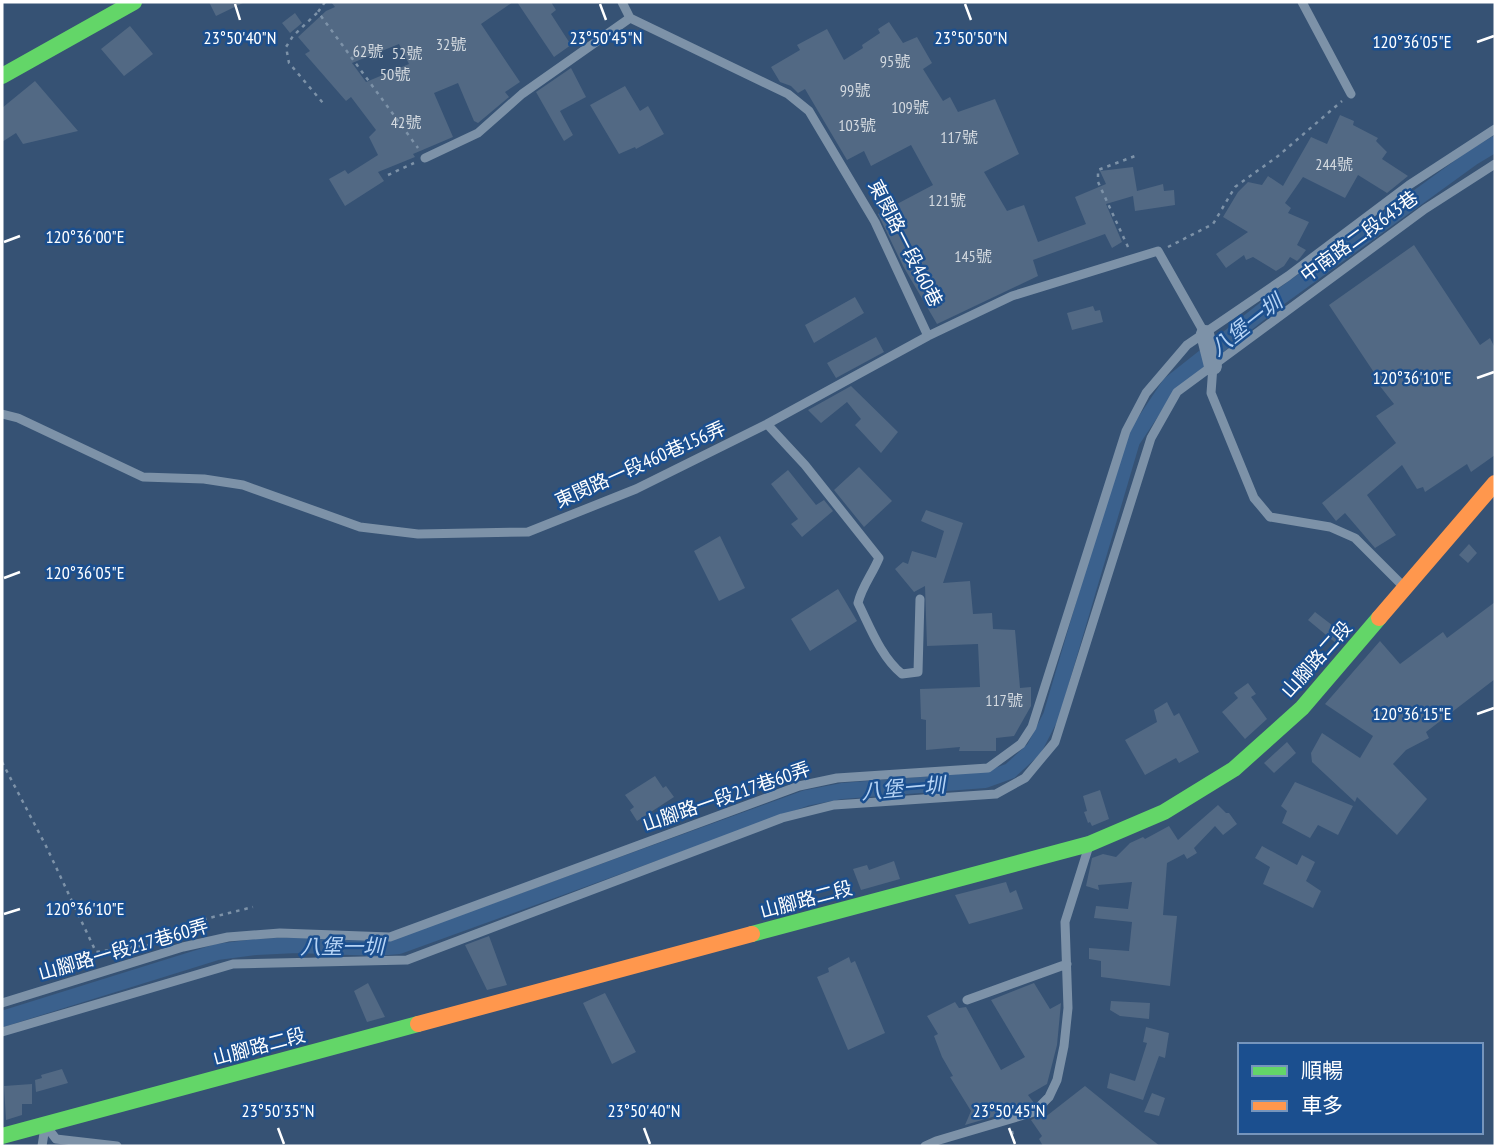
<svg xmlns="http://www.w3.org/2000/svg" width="1497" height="1148" font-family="'PT Sans Narrow','Noto Sans TC',sans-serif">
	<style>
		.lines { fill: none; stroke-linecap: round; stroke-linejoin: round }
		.canal { stroke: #3b618d; stroke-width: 16 }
		.building { fill: #526984; fill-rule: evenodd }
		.path { stroke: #7d92a8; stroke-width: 2.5; stroke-dasharray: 3.5 5; stroke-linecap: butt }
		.lane { stroke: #7d92a8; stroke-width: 9 }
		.street { stroke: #7d92a8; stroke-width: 18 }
		.fast { stroke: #63d668; stroke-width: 16 }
		.slow { stroke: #ff974d; stroke-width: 16 }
		.ticks { fill: none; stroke: #fff; stroke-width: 2.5 }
		.labels { text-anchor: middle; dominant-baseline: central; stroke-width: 5; stroke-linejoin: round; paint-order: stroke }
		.number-label { font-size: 16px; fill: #d4dae0 }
		.street-label { font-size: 19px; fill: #fff; stroke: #1b4f8f }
		.water-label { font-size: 21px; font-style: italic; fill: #b5d3f5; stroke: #1b4f8f }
		.ticks-label { font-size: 18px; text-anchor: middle; fill: #fff; stroke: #1b4f8f; stroke-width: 5; stroke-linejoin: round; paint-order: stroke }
	</style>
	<rect width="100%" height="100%" fill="#365274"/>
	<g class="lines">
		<path class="canal" d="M2,1019L217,952L256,947L297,945L377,948L399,946L806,798L842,791L985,780L1010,771L1034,749L1051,716L1132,441L1170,384L1279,298L1472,158L1495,144"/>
	</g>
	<path class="building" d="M209,2H245L216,16Z
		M331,2H513L481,24L520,82L505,92L509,97L478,123L474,121L458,83L434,93L453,137L413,154L415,157L378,172L384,181L345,206L329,179L345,170L348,174L378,155L369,137L376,130L351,97L346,101L305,54L310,51L298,37L326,11L335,7ZM399,44L409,64L366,82L352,63Z
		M517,2H551L556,10L551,14L571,45L554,57Z
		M295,13L302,23L290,33L282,23Z
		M889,22L903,43L917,37L932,63L923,69L943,101L950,97L958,112L995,99L1019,154L984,172L1007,211L1024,205L1038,242L1086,224L1075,197L1106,184L1100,171L1133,167L1137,191L1163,184L1164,191L1174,190L1175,205L1135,211L1133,196L1106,204L1122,242L1112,248L1105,234L1033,260L1038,276L937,324L903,266L878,214L933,185L911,145L871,166L864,151L847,160L805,89L798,93L791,86L780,82L771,67L800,50L797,45L827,29L844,60L863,48L862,45L880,33L878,29Z
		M130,26L153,54L124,76L101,49Z
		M571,68L586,97L560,111L573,135L564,141L536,92Z
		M35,81L78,131L23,144L16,133L2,142V108Z
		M625,86L640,111L648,106L664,134L636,149L635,147L619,154L590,105Z
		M1340,115L1354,121L1353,125L1378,138L1376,141L1387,152L1382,159L1408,176L1387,193L1358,175L1345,198L1303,177L1285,203L1291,208L1288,213L1309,222L1297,245L1306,250L1300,258L1297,261L1290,257L1284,266L1276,271L1253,257L1246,260L1244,255L1226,268L1216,254L1248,232L1223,217L1238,192L1248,182L1262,185L1268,176L1283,186L1311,137L1327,144Z
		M1414,245L1480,345L1490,338L1495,348V455L1471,472L1467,464L1425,492L1423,487L1417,489L1402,465L1367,495L1396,535L1375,548L1345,513L1336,521L1322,503L1396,443L1376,416L1394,404L1372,376L1375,374L1329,305Z
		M855,297L864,313L814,343L805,325Z
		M1093,306L1095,311L1100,310L1103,322L1072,330L1067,313Z
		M876,337L884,352L836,378L827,363Z
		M851,386L898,432L881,453L855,425L861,419L847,402L821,423L808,410Z
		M859,467L892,501L864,527L834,490Z
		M788,470L816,505L824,500L833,511L802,537L791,524L798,519L771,484Z
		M926,510L963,523L943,583L970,581L973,614L992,613L993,629L1015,630L1020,688L1031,687V706L1014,736L996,738V751H959L960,747L926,750V720L921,719L920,689L980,687L978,644L927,646L925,586L914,592L895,569L903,562L908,564L912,551L936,558L944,531L921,521Z
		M720,536L745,588L719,601L694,551Z
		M1469,544L1477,553L1468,563L1459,555Z
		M838,589L857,621L810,651L791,619Z
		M1495,602V679L1426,732L1429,738L1406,750L1393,764L1427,799L1397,835L1357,797L1355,802L1312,762L1311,753L1322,733L1360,758L1373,736L1325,704L1380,641L1400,664L1443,632L1447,638Z
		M1315,612L1345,635L1337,644L1308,620Z
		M1248,683L1256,694L1251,697L1267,719L1245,739L1222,712L1238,698L1234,693Z
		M1167,702L1174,716L1179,713L1199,752L1179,763L1176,758L1145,775L1125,740L1157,722L1154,710Z
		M1287,742L1296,753L1274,773L1264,763Z
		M655,776L663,788L666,786L674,797L637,821L630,810L634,807L625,795Z
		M1295,782L1353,806L1338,835L1318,825L1310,838L1282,823L1287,811L1281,806Z
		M1100,790L1109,819L1092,826L1090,822L1088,823L1084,812L1087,811L1083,796Z
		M1218,805L1226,813H1229L1237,824L1223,835L1215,826L1194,848L1197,853L1187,859L1184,854L1167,863L1163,915L1177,916L1170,986L1101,977V961L1089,959V948L1129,951L1132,922L1094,918L1096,906L1128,909L1132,882L1098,885L1099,890L1086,886L1092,858L1103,854L1116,857L1130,843L1143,837L1145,839L1169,826L1178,840Z
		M1262,846L1297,865L1302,855L1315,862L1306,881L1321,891L1313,908L1263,884L1270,867L1255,858Z
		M894,861L900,879L861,890L853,869L867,865L869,870Z
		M1006,882L1010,893L1016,890L1023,909L969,924L955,895Z
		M489,936L507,985L487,990L465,945Z
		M849,957L851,963L855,961L885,1033L848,1050L817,977L829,972L828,968Z
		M368,983L385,1017L367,1022L354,991Z
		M1034,983L1050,1009L1061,1003L1057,1045L1047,1084L1028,1095L1034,1103L1030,1106L965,1125L971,1111L950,1077L953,1076L942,1057L934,1036L938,1034L927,1016L955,1002L959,1008L966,1007L1001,1070L1025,1057L991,1000Z
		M605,993L636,1052L612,1064L583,1003Z
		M1111,1001L1150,1003L1149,1019L1120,1016L1110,1010Z
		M1146,1027L1169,1033L1165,1058L1159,1056L1143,1100L1107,1088L1110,1073L1135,1081L1147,1043L1143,1042Z
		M62,1069L68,1083L36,1092L35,1080L42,1078L41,1075Z
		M32,1084V1104H22V1115L6,1120L4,1086Z
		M1085,1086L1143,1133L1160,1146H1043L1039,1139L1042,1136L1031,1120L1041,1115L1044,1118Z
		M1152,1093L1165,1098L1159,1116L1144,1112Z"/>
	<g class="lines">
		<path class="path" d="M325,2L318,12L418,148
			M317,13L293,36L286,47L289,63L323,103
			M388,175L414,163
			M1128,247L1098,182V170L1135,156
			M1168,247L1213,224L1235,187L1278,156L1342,101
			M2,762L46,846L96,952L148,945
			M182,934L205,919L253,907
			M1012,1131L1015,1146"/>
		<path class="lane" d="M622,2L630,18L788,94L809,111L875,222L928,336L1012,296L1158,251L1205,334
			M1302,2L1351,94
			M425,158L478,133L522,94L630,18
			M1213,366L1211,393L1254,498L1270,517L1330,527L1355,538L1404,587
			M2,414L18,418L143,477L204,479L243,485L360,527L418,534L528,532L636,489L767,424L928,336
			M767,424L805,465L879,558C872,575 862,586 858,603C870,627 881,657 902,674L918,672L920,599
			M967,1000L1067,964
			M2,1003L183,947L228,937L280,933L390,937L799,786L837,778L988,768L1021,744L1032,727L1126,431L1146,393L1187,345L1288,276L1409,185L1495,129
			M2,1032L233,964L407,960L782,818L834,805L996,794L1025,778L1055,742L1151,438L1177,392L1425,209L1495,164
			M47,1127L56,1139L117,1146
			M42,1146L45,1127
			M925,1146L936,1141L1034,1112L1049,1097L1057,1080L1064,1046L1068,1008L1065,922L1088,849"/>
		<path class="street" d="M1205,334L1213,366"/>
		<path class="fast" d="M2,76L134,2
			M752,934L1089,844L1164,812L1234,769L1302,708L1379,618
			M2,1136L418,1024"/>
		<path class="slow" d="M1379,618L1495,483
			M418,1024L752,934"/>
	</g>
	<path class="ticks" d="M235,4L240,20M600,4L606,20M965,4L971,20M1477,42L1494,36M4,242L20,236M1477,378L1494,372M4,578L20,572M1477,714L1494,708M4,914L20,909M278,1128L284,1144M644,1128L650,1144M1009,1128L1015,1144"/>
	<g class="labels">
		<g class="number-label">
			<text x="451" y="44">32號</text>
			<text x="368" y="51">62號</text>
			<text x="407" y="53">52號</text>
			<text x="895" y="61">95號</text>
			<text x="395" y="74">50號</text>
			<text x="855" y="90">99號</text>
			<text x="910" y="107">109號</text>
			<text x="406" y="122">42號</text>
			<text x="857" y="125">103號</text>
			<text x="959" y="137">117號</text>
			<text x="1334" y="164">244號</text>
			<text x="947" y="200">121號</text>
			<text x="973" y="256">145號</text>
			<text x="1004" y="700">117號</text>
		</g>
		<g class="street-label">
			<text transform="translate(1359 236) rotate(-36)">中南路二段643巷</text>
			<text transform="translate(906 243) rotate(63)">東閔路一段460巷</text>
			<text transform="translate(640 464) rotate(-24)">東閔路一段460巷156弄</text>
			<text transform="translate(1316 659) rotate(-48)">山腳路二段</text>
			<text transform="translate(726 796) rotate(-19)">山腳路一段217巷60弄</text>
			<text transform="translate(806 899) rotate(-15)">山腳路二段</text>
			<text transform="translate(123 949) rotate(-16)">山腳路一段217巷60弄</text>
			<text transform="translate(259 1046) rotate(-15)">山腳路二段</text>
		</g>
		<g class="water-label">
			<text transform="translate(1246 325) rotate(-38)">八堡一圳</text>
			<text transform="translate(903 788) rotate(-5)">八堡一圳</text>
			<text x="342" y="946">八堡一圳</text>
		</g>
	</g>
	<g class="ticks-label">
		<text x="240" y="44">23°50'40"N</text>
		<text x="606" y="44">23°50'45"N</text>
		<text x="971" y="44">23°50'50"N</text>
		<text x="1412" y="48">120°36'05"E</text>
		<text x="85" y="243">120°36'00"E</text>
		<text x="1412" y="384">120°36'10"E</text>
		<text x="85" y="579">120°36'05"E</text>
		<text x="1412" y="720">120°36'15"E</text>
		<text x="85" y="915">120°36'10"E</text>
		<text x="278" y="1117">23°50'35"N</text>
		<text x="644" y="1117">23°50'40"N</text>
		<text x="1009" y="1117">23°50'45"N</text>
	</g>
	<rect width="1497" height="1148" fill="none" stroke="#ffffff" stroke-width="7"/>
	<rect x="1238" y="1043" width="245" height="91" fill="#1b4f8f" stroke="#7695bc" stroke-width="2"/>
	<rect x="1252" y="1066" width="35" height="10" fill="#63d668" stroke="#7695bc" stroke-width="2"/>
	<text x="1301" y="1078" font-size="21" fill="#ffffff">順暢</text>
	<rect x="1252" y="1101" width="35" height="10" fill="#ff974d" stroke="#7695bc" stroke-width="2"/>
	<text x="1301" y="1113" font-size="21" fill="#ffffff">車多</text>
</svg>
